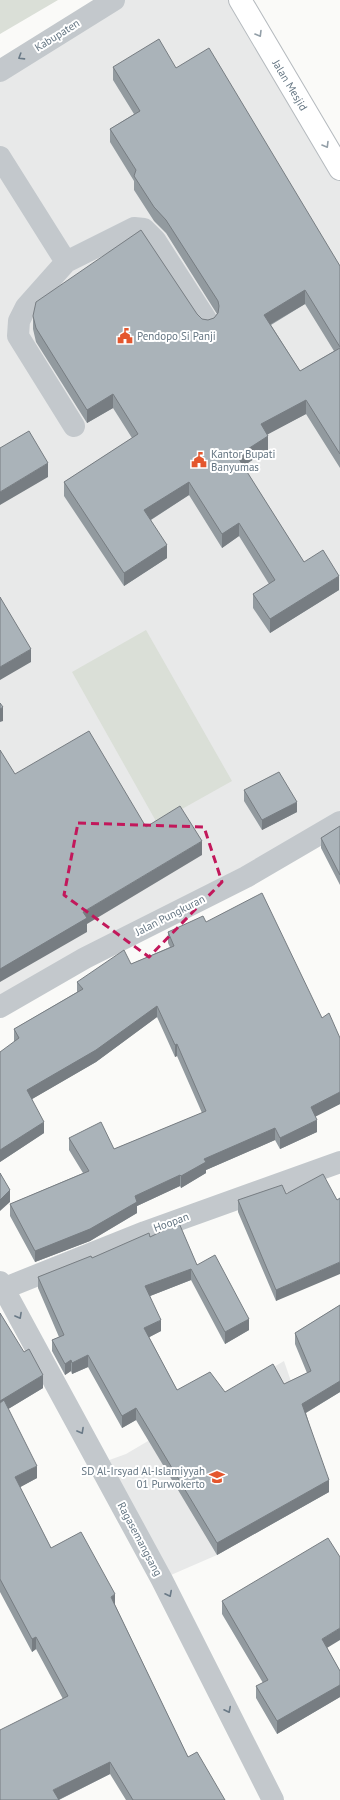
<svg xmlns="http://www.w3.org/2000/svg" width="340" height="1800" font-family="'PT Sans',sans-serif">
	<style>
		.built { fill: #e8e9e9 }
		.green { fill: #dadfd7 }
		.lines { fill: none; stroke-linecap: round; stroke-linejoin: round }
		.major-casing { stroke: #b5babe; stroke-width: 24 }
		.minor { stroke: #c3c8cc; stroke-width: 22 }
		.major { stroke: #fff; stroke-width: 22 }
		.wall { fill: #929a9f; fill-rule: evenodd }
		.shaded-wall { fill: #777d82 }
		.building { fill: #aab3b9; stroke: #777d82 }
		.oneway { stroke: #939fa8 }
		.oneway2 { stroke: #6a7a87 }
		.marked { fill: none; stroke: #c2185b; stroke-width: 3; stroke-dasharray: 8 5; stroke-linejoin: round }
		.labels { text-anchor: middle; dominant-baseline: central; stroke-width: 4; stroke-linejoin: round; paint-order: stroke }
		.street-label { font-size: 11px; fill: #657683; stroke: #fff }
		.poi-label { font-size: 11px; fill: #657683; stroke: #fff; text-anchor: start }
	</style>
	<rect width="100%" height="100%" fill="#fafaf8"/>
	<path class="built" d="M113,0H240L340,169V817L0,1004V68Z
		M284,1361L329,1492L217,1555L164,1578L101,1463L126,1454Z"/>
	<path class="green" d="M0,0H58L0,34Z
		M146,630L232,781L157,823L72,672Z"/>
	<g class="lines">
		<defs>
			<path id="major" d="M240,0L340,169"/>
		</defs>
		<use href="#major" class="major-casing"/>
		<path class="minor" d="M0,71L114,0
			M0,157L66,262
			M74,426L18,336L19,321L26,307L66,262L134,228L144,229L155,240L207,321
			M0,1007L85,958L246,877L340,822
			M0,1282L162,1580L273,1800
			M0,1290L145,1232L340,1162"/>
		<use href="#major" class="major"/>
	</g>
	<path class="wall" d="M113,67L176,68L340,266V468L306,414L267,434L268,450L243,466L304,562L339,590L270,633L253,608V594L269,584L239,536L222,548L189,495L151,520L167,558L124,586L64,496V482L132,438L113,408L87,423L36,342L33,329V316L197,314L202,319L208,320L214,318L217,314L166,233L154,221L134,190V181L110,142V129L134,114L113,80ZM305,304L334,351L300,371L271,325Z
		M244,790L297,812L262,830L244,801Z
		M340,826V885L321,848V838Z
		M206,922L322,1018L340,1038V1104L315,1116L317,1132L280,1149L275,1140L206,1170V1173L181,1188L180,1186L137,1206V1213L90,1241L35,1262L10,1216V1204L83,1173L69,1150V1138L114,1149L202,1113L177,1056L175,1057L157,1017L96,1062L32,1099L44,1133L0,1162L14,1041V1029L77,992V982L131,964L170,947L168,943V932Z
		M286,1194L337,1200L276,1301L238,1212V1200Z
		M150,1237L197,1265L249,1330L225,1344L191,1280L150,1296L161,1331L149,1337L177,1390L225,1392L284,1384L307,1373L295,1344V1333L340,1305V1392L306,1413L329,1492L217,1555L136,1420L122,1428L88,1367L72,1374L71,1371L65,1375L52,1351V1340L59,1337L38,1288V1277L92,1258Z
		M0,1313L43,1388L8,1409L37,1478L20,1487L51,1548L115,1605L188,1757L225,1800H126L110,1774L59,1800L63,1699L36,1649L32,1652L0,1592Z
		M222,1601L327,1648L340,1671V1697L277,1734L256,1698V1686L263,1683L222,1614Z"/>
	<path class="shaded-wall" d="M305,290V304L264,328V315Z
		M113,394V408L87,423V410Z
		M306,400V414L261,438V424Z
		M268,436V450L237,470V456Z
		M48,463V477L0,505V492Z
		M189,482V495L144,524V510Z
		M239,523V536L222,548V534Z
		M167,545V558L124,586V573Z
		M339,576V590L270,633V619Z
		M31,649V662L0,680V667Z
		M3,707V721L0,722V709Z
		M297,802V812L262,830V820Z
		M202,841V855L87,924V932L0,982V969L83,912Z
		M157,1006V1017L96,1062L27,1102V1090Z
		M177,1044V1056L175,1057V1045Z
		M340,1092V1104L311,1119V1107Z
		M317,1120V1132L280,1149V1138Z
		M44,1122V1133L0,1162V1150Z
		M275,1128V1140L206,1170V1173L181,1188V1176L204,1159Z
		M180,1175V1186L137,1206V1213L90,1241L35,1262V1251L135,1196Z
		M10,1190V1202L0,1211V1200Z
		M340,1262V1274L276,1301V1290Z
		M191,1269V1280L145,1298V1286Z
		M249,1319V1330L225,1344V1332Z
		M161,1320V1331L144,1340V1328Z
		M88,1355V1367L72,1374V1363Z
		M71,1360V1371L65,1375V1364Z
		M43,1375V1388L0,1414V1401Z
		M340,1381V1392L302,1415V1404Z
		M136,1408V1420L122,1428V1416Z
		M37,1466V1478L15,1490V1477Z
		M329,1480V1492L217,1555V1543Z
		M115,1594V1607L111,1597Z
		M340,1628V1640L322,1651V1639Z
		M36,1637V1649L32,1652V1639Z
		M340,1685V1697L277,1734V1721Z
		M110,1762V1774L58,1800L53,1790Z"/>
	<path class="building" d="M159,39L176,68L209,48L340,266V347L305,290L264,315L300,371L340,348V454L306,400L261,424L268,436L237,456L304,562L323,550L339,576L270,619L253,594L275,580L239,523L222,534L189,482L144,510L167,545L124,573L64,482L138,434L113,394L87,410L36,328L33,316L36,302L141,230L197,314L202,319L208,320L214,318L218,313L219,306L218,301L166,220L154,207L134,176L136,170L110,129L140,111L113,67Z
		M29,431L48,463L0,492V448Z
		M0,597L31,649L0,667Z
		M0,703L3,707L0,709Z
		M89,731L146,827L180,806L202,841L83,912L87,918L0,969V750L15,774Z
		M279,772L297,802L262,820L244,790Z
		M340,826V875L321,838Z
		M262,893L322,1018L329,1013L340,1038V1092L311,1107L317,1120L280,1138L275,1128L204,1159L206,1162L181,1176L180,1175L135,1196L137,1202L90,1229L35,1251L10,1204L89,1171L69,1138L101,1122L114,1149L206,1111L177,1044L175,1045L157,1006L96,1050L27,1090L44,1122L0,1150V1052L19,1038L14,1029L83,989L77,982L124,950L131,964L174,946L168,932L203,916L206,922Z
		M0,1173L10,1190L0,1200Z
		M323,1174L337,1200L340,1198V1262L276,1290L238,1200L282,1185L286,1194Z
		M179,1223L197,1265L215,1255L249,1319L225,1332L191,1269L145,1286L161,1320L144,1328L177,1390L210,1372L225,1392L273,1364L284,1384L311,1371L295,1333L340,1305V1381L302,1404L329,1480L217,1543L136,1408L122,1416L88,1355L72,1363L71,1360L65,1364L52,1340L64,1335L38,1277L91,1256L92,1258L149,1233L150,1237Z
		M0,1313L24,1352L29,1349L43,1375L0,1401Z
		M4,1400L37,1466L15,1477L51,1548L81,1532L115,1594L111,1597L188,1757L197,1752L225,1800H133L110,1762L53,1790L59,1800H0V1730L68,1696L36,1637L32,1639L0,1579V1403Z
		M328,1538L340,1557V1628L322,1639L340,1671V1685L277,1721L256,1686L268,1680L222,1601Z"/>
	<defs><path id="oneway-chevron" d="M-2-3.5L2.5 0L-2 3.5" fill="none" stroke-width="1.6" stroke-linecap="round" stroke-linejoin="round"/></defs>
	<g class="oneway">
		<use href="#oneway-chevron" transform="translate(259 34) rotate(59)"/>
		<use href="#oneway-chevron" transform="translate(326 145) rotate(59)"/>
	</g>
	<g class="oneway2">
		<use href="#oneway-chevron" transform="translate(21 57) rotate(148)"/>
		<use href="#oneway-chevron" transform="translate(19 1316) rotate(61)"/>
		<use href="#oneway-chevron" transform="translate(81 1431) rotate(61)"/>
		<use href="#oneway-chevron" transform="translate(169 1594) rotate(63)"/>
		<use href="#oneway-chevron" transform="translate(228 1710) rotate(63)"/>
	</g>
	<path class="marked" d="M78,823L204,827L222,882L149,957L64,895Z"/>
	<defs>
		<symbol id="civic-bare" viewBox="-9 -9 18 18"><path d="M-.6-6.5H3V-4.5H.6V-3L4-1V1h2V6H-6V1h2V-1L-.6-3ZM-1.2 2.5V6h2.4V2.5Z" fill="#e4572e" stroke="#fff" stroke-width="2.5" paint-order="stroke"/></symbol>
		<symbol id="school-bare" viewBox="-9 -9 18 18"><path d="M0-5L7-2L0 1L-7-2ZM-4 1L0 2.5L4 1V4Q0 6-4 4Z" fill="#e4572e" stroke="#fff" stroke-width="2.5" paint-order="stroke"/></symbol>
	</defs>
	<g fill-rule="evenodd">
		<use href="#civic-bare" x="114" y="325" width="22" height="22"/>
		<use href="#civic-bare" x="188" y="449" width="22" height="22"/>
		<use href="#school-bare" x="206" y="1466" width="22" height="22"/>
	</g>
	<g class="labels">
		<g class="street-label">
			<text transform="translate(57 35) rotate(-32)">Kabupaten</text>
			<text transform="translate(290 85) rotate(59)">Jalan Mesjid</text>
			<text transform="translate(170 915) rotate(-27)">Jalan Pungkuran</text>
			<text transform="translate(171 1222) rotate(-20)">Hoopan</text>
			<text transform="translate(140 1539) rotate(62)">Ragasemangsang</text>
		</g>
		<g class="poi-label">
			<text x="137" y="336">Pendopo Si Panji</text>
			<text x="211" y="454">Kantor Bupati<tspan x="211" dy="13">Banyumas</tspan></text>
			<text x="205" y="1471" text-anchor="end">SD Al-Irsyad Al-Islamiyyah<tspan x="205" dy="13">01 Purwokerto</tspan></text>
		</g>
	</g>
</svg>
